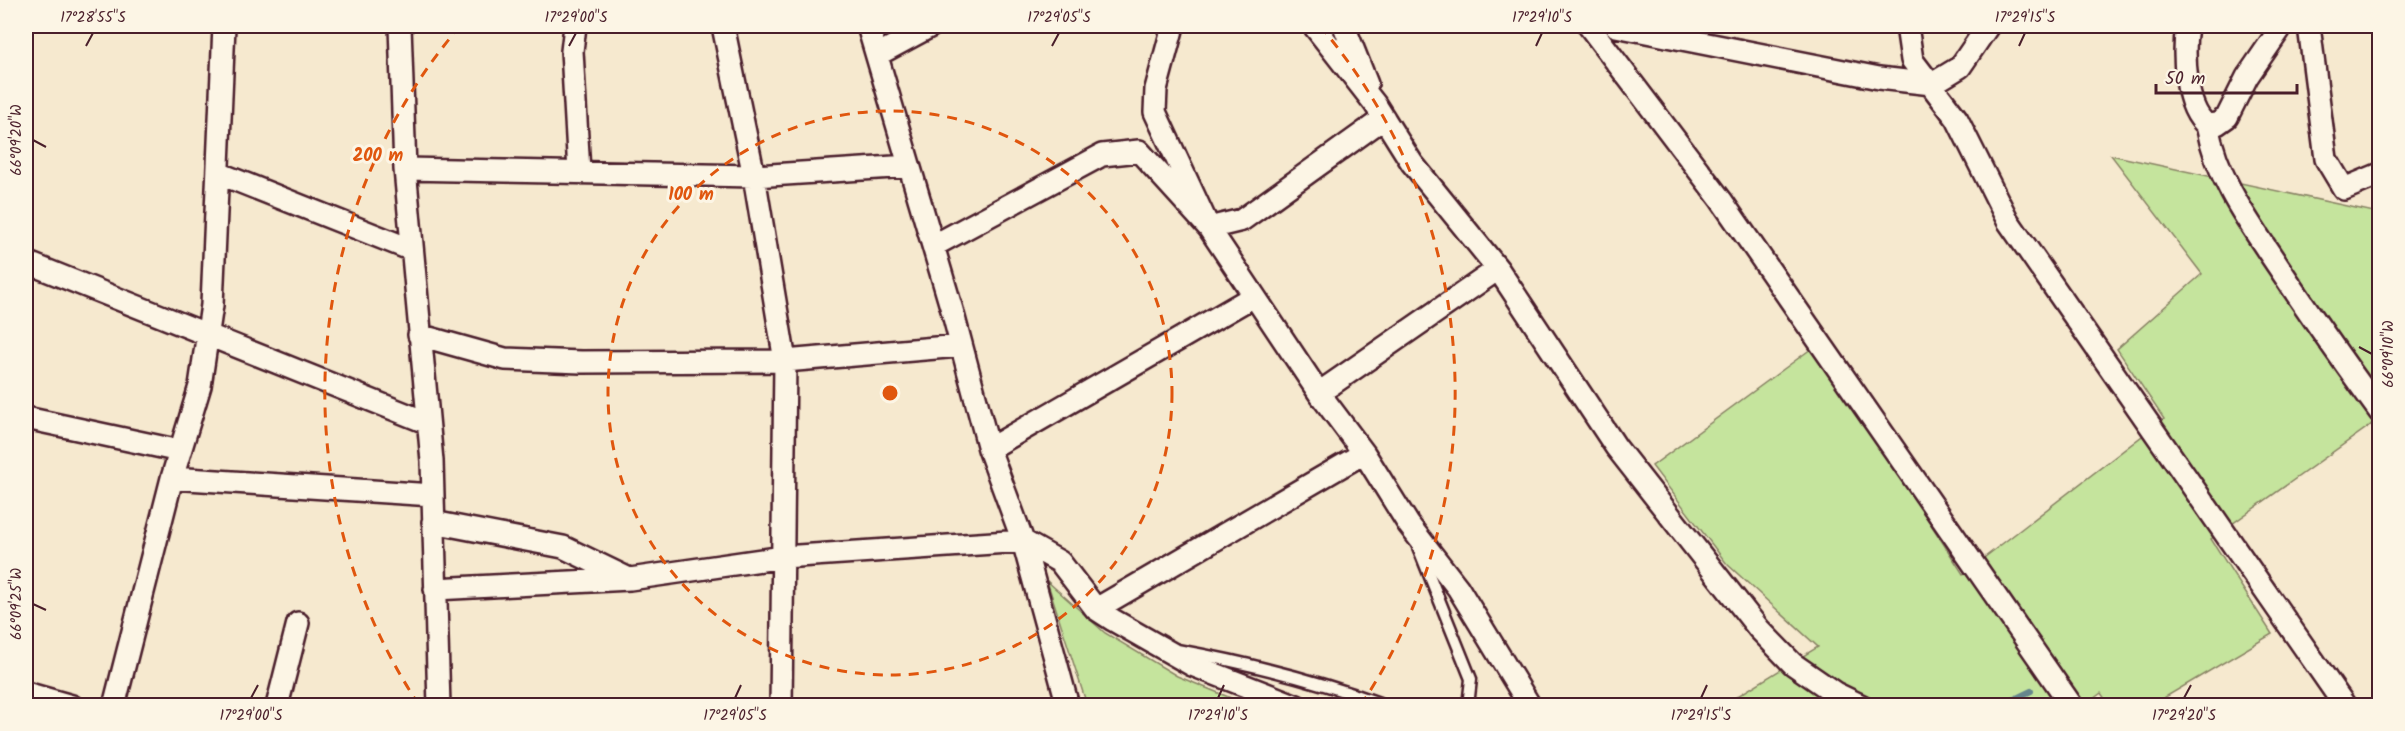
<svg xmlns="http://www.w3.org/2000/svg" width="2405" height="731" font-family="Kalam,sans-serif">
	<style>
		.green { fill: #c5e49d; stroke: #888264; stroke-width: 1.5 }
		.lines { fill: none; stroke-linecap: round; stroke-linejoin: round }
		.stream { stroke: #66868d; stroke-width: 6 }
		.service-casing { stroke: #4a1f2b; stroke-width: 15 }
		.minor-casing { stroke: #4a1f2b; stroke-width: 26 }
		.service { stroke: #fcf5e5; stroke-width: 10 }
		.minor { stroke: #fcf5e5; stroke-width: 21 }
		.ticks { fill: none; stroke: #4a1f2b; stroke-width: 2 }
		.ring { fill: none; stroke: #e0560e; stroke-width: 3; stroke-dasharray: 10 8 }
		.centre { fill: #e0560e; stroke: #fcf5e5; stroke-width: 3 }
		.ring-label { font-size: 18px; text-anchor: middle; font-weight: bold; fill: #e0560e; stroke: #fcf5e5; stroke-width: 6; stroke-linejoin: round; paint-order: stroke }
		.neatline { fill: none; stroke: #4a1f2b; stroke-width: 2 }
		.ticks-label { font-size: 15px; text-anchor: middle; fill: #4a1f2b }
	</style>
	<rect width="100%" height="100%" fill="#f6e9cf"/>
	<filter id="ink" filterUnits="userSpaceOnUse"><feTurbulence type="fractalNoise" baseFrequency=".0167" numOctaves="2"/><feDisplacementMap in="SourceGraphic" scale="12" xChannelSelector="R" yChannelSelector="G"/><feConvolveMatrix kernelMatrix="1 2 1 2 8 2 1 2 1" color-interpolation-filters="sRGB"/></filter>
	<g filter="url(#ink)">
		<path class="green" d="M2111,155L2379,213V419L2211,539L2272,634L2152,705H2109L2101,693L2084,706L1723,705L1818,647L1727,564L1652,466L1815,346L1963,574L2164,419L2117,349L2202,274Z
			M1047,581L1105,633L1177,676L1248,705H1087Z"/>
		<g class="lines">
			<path class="stream" d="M2000,706L2031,691"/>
			<defs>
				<path id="service" d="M1418,547L1471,679L1468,706
					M1177,650C1249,663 1319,681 1388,706"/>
				<path id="minor" d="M400,26L405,169L432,461L439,706
					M575,26L572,51L579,172
					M723,26L754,176L785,361L781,706
					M868,26L952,310L989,449L1023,541L1068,706
					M1173,26L1156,89L1155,112L1209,228L1319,393L1364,453L1409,525L1458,588L1530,706
					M1314,26L1375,104L1412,163L1498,269L1616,447L1759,629L1793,664L1835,693L1862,706
					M1344,26L1367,84
					M1589,26L1721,200L2072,706
					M1616,26L1879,78L1932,84L1960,67L1988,26
					M1907,26L1912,60L1957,119L2008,221L2345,706
					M2187,26C2183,52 2184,108 2207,125L2217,124L2227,117L2247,77L2282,26
					M2309,26L2326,159L2344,189L2380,174
					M877,55L931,26
					M2207,125C2217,179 2248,221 2278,266C2311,316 2345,364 2380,412
					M405,169L754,176L909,166
					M218,173L412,250
					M933,246L1102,155L1139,151L1209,228L1242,220L1384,118
					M26,262L428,423
					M419,335L505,359L581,362L785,361L959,346
					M1319,393L1498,269
					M26,418L180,451
					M989,449L1254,296
					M172,478L433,495
					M433,522L563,547L627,578
					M435,589L630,579L783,557L1023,541L1060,562L1096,609L1113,620L1192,665L1297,706
					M1096,609L1364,453
					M26,693L72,706
					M114,706L172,478L200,386L212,305L224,26
					M277,706L298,623"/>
			</defs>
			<use href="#service" class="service-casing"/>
			<use href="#minor" class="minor-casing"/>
			<use href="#service" class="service"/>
			<use href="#minor" class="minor"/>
		</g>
	</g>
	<path class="ticks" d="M86,46L93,33M569,46L576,33M1052,46L1059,33M1536,46L1542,33M2019,46L2025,33M33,140L46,147M2359,347L2372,354M33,604L46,610M251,698L258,685M735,698L741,685M1218,698L1224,685M1701,698L1707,685M2184,698L2191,685"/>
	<g class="ring">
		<circle cx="890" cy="393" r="282"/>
		<path d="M419 705A565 565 0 0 1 460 26M1320 26A565 565 0 0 1 1361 705"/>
	</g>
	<circle cx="890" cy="393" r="9" class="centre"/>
	<g class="ring-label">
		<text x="378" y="161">200 m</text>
		<text x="691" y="200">100 m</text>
	</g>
	<rect width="2405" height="731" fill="none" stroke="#fcf5e5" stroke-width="66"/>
	<path d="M2156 84v9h141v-9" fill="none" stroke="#4a1f2b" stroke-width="3"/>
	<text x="2165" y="84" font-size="18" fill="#4a1f2b" stroke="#fcf5e5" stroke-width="4.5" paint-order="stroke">50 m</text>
	<rect x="33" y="33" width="2339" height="665" class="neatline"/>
	<g class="ticks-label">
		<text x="93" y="22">17°28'55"S</text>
		<text x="576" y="22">17°29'00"S</text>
		<text x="1059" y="22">17°29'05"S</text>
		<text x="1542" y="22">17°29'10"S</text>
		<text x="2025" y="22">17°29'15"S</text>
		<text transform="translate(16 140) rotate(-90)" y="5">66°09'20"W</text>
		<text transform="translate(2388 354) rotate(-90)" y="5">66°09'10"W</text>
		<text transform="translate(16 604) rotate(-90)" y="5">66°09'25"W</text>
		<text x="251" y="720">17°29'00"S</text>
		<text x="735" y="720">17°29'05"S</text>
		<text x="1218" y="720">17°29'10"S</text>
		<text x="1701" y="720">17°29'15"S</text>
		<text x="2184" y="720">17°29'20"S</text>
	</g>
</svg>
